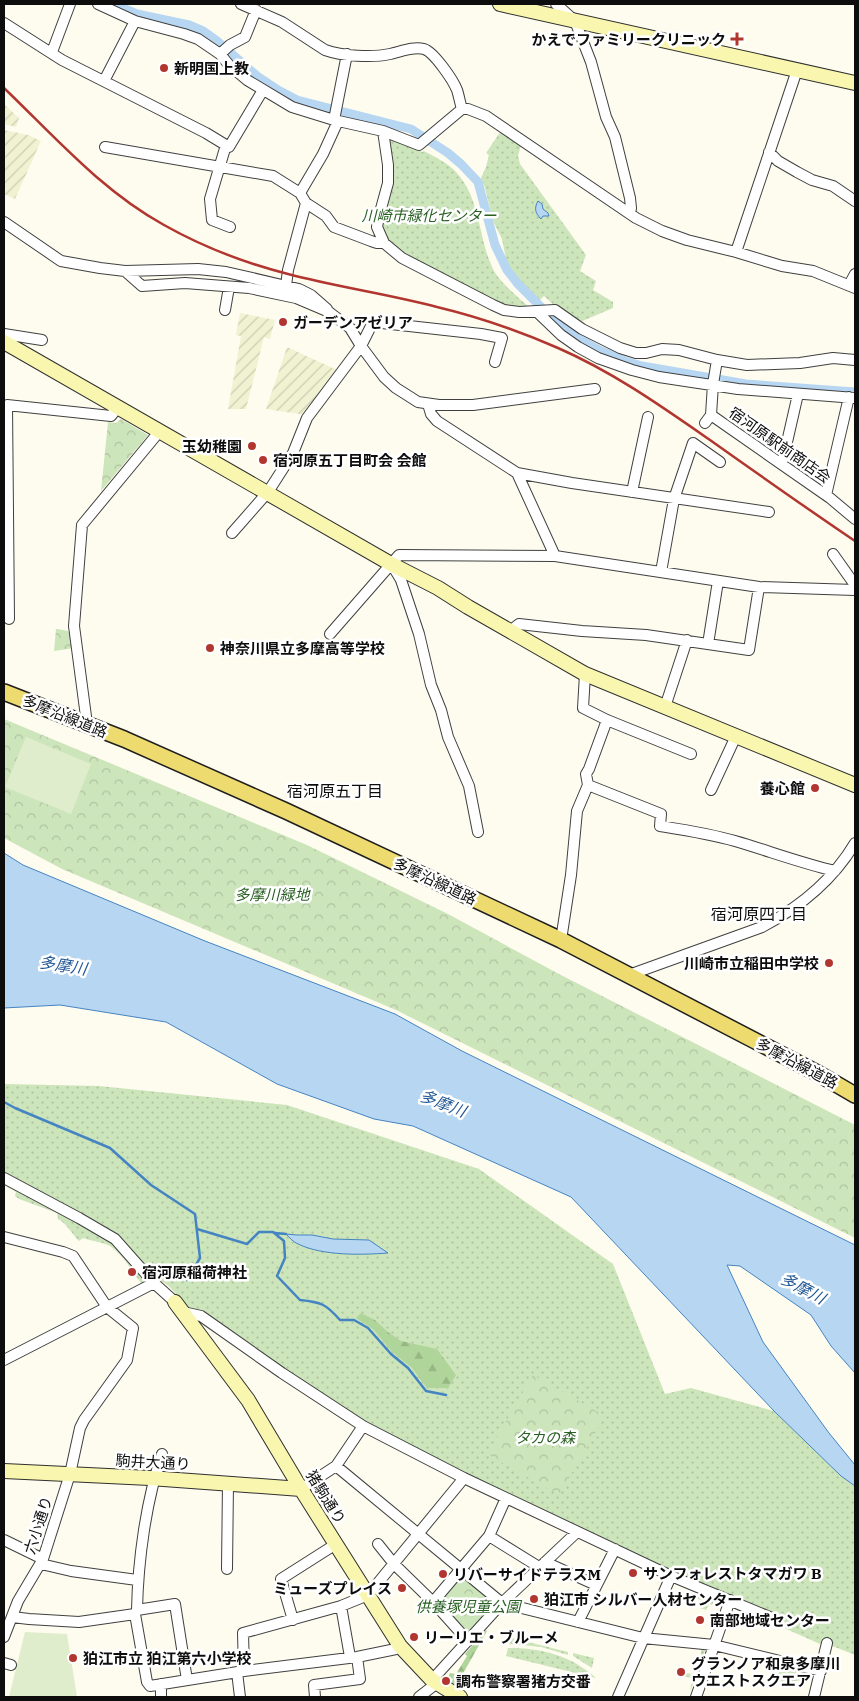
<svg xmlns="http://www.w3.org/2000/svg" width="859" height="1701" font-family="'IBM Plex Serif','Noto Sans JP',serif">
	<style>
		.farmland { fill: url(#farmland-furrows) }
		.grass { fill: url(#grass-dots) }
		.forest { fill: url(#forest-firs) }
		.park { fill: url(#park-crowns) }
		.pitch { fill: #dfedcc }
		.water { fill: #b7d6f1; stroke: #4484c2 }
		.lines { fill: none; stroke-linecap: round; stroke-linejoin: round }
		.stream { stroke: #4484c2; stroke-width: 2.5 }
		.canal { stroke: #b7d6f1; stroke-width: 9 }
		.street-casing { stroke: #404040; stroke-width: 12 }
		.secondary-casing { stroke: #2f2f2f; stroke-width: 16 }
		.primary-casing { stroke: #1e1e1e; stroke-width: 18 }
		.street { stroke: #fff; stroke-width: 10 }
		.secondary { stroke: #f9f7af; stroke-width: 14 }
		.primary { stroke: #eedb6f; stroke-width: 15 }
		.rail { stroke: #b23630; stroke-width: 2.5 }
		.poi-dot { fill: #b23630; stroke: #fff; stroke-width: 2 }
		.labels { text-anchor: middle; dominant-baseline: central; stroke-width: 5; stroke-linejoin: round; paint-order: stroke }
		.poi-label { font-size: 15px; font-weight: bold; fill: #0d0d0d; stroke: #fff; text-anchor: start }
		.park-label { font-size: 15px; font-style: italic; fill: #296023; stroke: #fff }
		.street-label { font-size: 15px; fill: #0d0d0d; stroke: #fff }
		.neighbourhood-label { font-size: 16px; fill: #0d0d0d; stroke: #fff }
		.water-label { font-size: 16px; font-style: italic; fill: #205795; stroke: #fff }
	</style>
	<defs>
		<pattern id="farmland-furrows" width="10" height="10" patternUnits="userSpaceOnUse" patternTransform="scale(1.25)"><rect width="10" height="10" fill="#f1f2d1"/><path d="M-1 1l2-2M0 10L10 0M9 11l2-2" fill="none" stroke="#cdceb2"/></pattern>
		<pattern id="grass-dots" width="8" height="8" patternUnits="userSpaceOnUse" patternTransform="scale(1.25)"><rect width="8" height="8" fill="#cde5bb"/><path d="M2 2h.1M6 6h.1" fill="none" stroke="#afc3a0" stroke-width="1.8" stroke-linecap="round"/></pattern>
		<pattern id="forest-firs" width="22" height="20" patternUnits="userSpaceOnUse" patternTransform="scale(1.25)"><rect width="22" height="20" fill="#b0d59b"/><path d="M5 1l3.5 6h-7zM16 11l3.5 6h-7z" fill="#96b684"/></pattern>
		<pattern id="park-crowns" width="20" height="18" patternUnits="userSpaceOnUse" patternTransform="scale(1.25)"><rect width="20" height="18" fill="#cde5bb"/><path d="M2 6a3 3 0 1 1 6 0M12 15a3 3 0 1 1 6 0" fill="none" stroke="#afc3a0"/></pattern>
	</defs>
	<rect width="100%" height="100%" fill="#fefcef"/>
	<path class="farmland" d="M4,104L19,118L16,127L4,124Z
		M4,130L28,135L41,141L15,199L4,194Z
		M240,313L275,320L270,339L264,337L246,409H228L241,336L236,335Z
		M287,347L339,371L306,415L266,409Z"/>
	<path class="grass" d="M501,131L521,145L518,156L520,164L586,255L580,271L596,281L593,290L613,302V308L580,322L559,310L544,296L540,300L519,280L507,264L502,239L493,221L485,188L481,178L486,167L489,155L486,153Z
		M392,138L408,144L422,152L424,151C435,157 448,163 456,172C481,199 478,238 493,269C500,283 519,298 530,308L503,307L390,245L381,226L389,141Z
		M4,1084L99,1086L287,1105L479,1169L613,1264L665,1394L691,1388L774,1411L841,1476L855,1486V1655L835,1647L820,1644L775,1624L772,1616L689,1582L380,1433L185,1309C177,1295 170,1282 153,1278L120,1239L4,1174Z
		M4,1182L108,1239L149,1282L143,1286L135,1275L132,1274C132,1266 117,1251 110,1246C103,1242 91,1241 83,1238L79,1241C71,1233 68,1225 58,1219L57,1213L19,1199L15,1196L16,1192L4,1185Z
		M699,1595L718,1603V1607L709,1604L706,1610L700,1608L703,1601L694,1597L695,1596L698,1597Z
		M512,1638L568,1652V1655L541,1647L509,1644Z
		M508,1648C542,1648 570,1655 596,1678L506,1656Z
		M701,1648L704,1649L705,1651L690,1692L692,1678L682,1676V1673L696,1674L698,1662H701Z
		M573,1653L594,1658L592,1668L573,1656Z"/>
	<path class="forest" d="M361,1313L375,1320L388,1332L401,1341L437,1349L456,1375L448,1388H427L412,1368L391,1351L374,1330L356,1318Z
		M486,1630L487,1631L456,1686L451,1684L453,1679L448,1677L450,1673L456,1674L467,1656L465,1654Z"/>
	<path class="park" d="M121,419L148,435L101,491L108,422L116,423Z
		M56,629C73,631 72,632 74,648L54,651Z
		M4,719L307,845L448,914L557,973L855,1125V1238L396,1010L62,869L4,838Z
		M533,1375L605,1416L559,1495L487,1454Z
		M459,1574L495,1602V1607L470,1634H466L437,1601Z
		M781,1662L810,1669L808,1680L777,1682Z"/>
	<path class="pitch" d="M26,737L91,764L71,814L5,787Z
		M25,1632L67,1634L77,1697H9Z"/>
	<path class="water" d="M538,201L542,204L543,209L548,213L549,216H543L541,219C535,213 534,208 538,201Z
		M4,853L23,865L205,941L395,1014L462,1051L855,1245V1373L831,1346L811,1315L740,1266L727,1265L763,1342L829,1433L855,1465V1486L841,1476L774,1411L571,1197L413,1126L374,1119L277,1084L166,1022L60,1005L4,1008Z
		M286,1234L297,1235H312L333,1239L369,1240L388,1253C361,1255 323,1256 298,1244C293,1242 289,1237 286,1234Z"/>
	<g class="lines">
		<path class="stream" d="M4,1102L15,1108L110,1148L151,1185L195,1214L200,1258L187,1280
			M197,1229L247,1244L259,1232H273L284,1241L285,1258L277,1276L300,1300C321,1302 326,1304 340,1320H354L368,1328L391,1354L408,1368L426,1391L446,1395
			M275,1233L286,1234"/>
		<path class="canal" d="M113,4L137,14L189,25L203,31L217,41L257,76L278,90L297,100L411,129L448,153L461,164L478,182L495,245L507,270L518,284L557,323L577,338L601,351L625,361L642,366L746,384L855,392"/>
		<defs>
			<path id="street" d="M98,4L135,21L184,34L198,39L220,54L229,65L247,80L292,107L334,120L383,131L419,145L462,109H468L486,116L636,218L662,231L687,240L736,252L782,266L813,271L855,288
				M241,4L282,22L325,50C342,56 372,58 390,54C400,52 413,46 424,49C434,52 453,80 457,90C459,96 460,103 462,109
				M556,4L575,21L591,62L606,117L615,137L630,198L631,208L630,213
				M4,23L62,60L206,133L229,147L263,90
				M52,52L70,4
				M220,54L230,45L245,37L256,10
				M104,81L135,21
				M334,120L347,54
				M383,131L388,165V183L379,216L377,227L384,243L402,258L493,305L504,310L519,312L555,310L582,329L620,348L636,353H646L662,349L679,350L717,360L747,365L800,363L833,358L855,360
				M226,145L210,199L212,220L230,227
				M105,147L273,176L300,193L306,203L288,270L286,286
				M769,152L778,161L797,172L812,180L833,186L855,201
				M300,193L323,154L338,121
				M306,203L326,216L334,227L371,241L377,243H384
				M4,222L61,261L100,268L125,271L198,269L226,272L299,289L311,295L327,309
				M736,252L797,70
				M125,271L142,286L185,283L249,288L296,298L329,312L350,328L361,346L384,377L396,388L418,402L439,405H473L595,389
				M849,285L855,274
				M225,310L229,287
				M536,311L561,335L578,347L598,358L632,370L659,377L738,389L855,398
				M4,334L42,340
				M428,404L431,414L437,421L517,473L572,483L769,512
				M711,415L830,498L855,519
				M705,423L711,415L713,384L717,360
				M782,464L798,394
				M517,473L555,556
				M632,492L648,417
				M826,495L849,397
				M232,533L268,492L293,453L307,418L361,346L373,322L481,334L502,338L495,362
				M833,554L855,585
				M392,565L401,580L419,634L431,685L441,710L448,737L469,786L478,832
				M661,572L674,499L693,443L720,462
				M9,619L7,405L111,416L118,407
				M510,631L519,624L582,631L646,635L749,650L759,587
				M330,634L399,555L555,556L759,587L855,590
				M708,644L718,581
				M585,674L583,708L607,720L691,754
				M665,707L687,640
				M87,724L74,626L82,525L159,432
				M588,785L661,814L660,826C685,830 711,834 735,841C769,851 801,863 835,871
				M711,790L736,736
				M561,940L571,875L577,811L588,785L586,774L589,769L607,720
				M629,975L762,927C800,907 833,880 855,843
				M4,1178L79,1218L115,1239L154,1283L175,1302
				M4,1237L63,1252L73,1256L107,1307L133,1328L127,1360L84,1420L80,1428L70,1474L43,1559L18,1601L4,1637
				M183,1312L201,1316L282,1373L363,1426L464,1478L671,1576L772,1618
				M4,1360L154,1283
				M162,1454C146,1501 138,1560 137,1610L135,1614L147,1682L150,1686L244,1671L357,1657L396,1649L400,1646
				M336,1466L502,1603L643,1638L714,1645L821,1671
				M301,1489L336,1466L363,1426
				M489,1536L539,1567
				M4,1540L43,1559
				M378,1544L394,1564L433,1602L468,1641
				M545,1562L596,1585
				M41,1564L71,1571L137,1580
				M227,1569L228,1483
				M433,1602L489,1536L506,1498
				M341,1606L350,1657
				M137,1610L175,1604L187,1680
				M12,1617L29,1619L79,1622L135,1614
				M293,1620L281,1579L336,1544
				M578,1622L615,1549
				M4,1663L11,1665
				M244,1671L243,1633L341,1606L368,1595L464,1478
				M237,1672L240,1697
				M432,1680L502,1603L577,1532
				M161,1684V1697
				M315,1697L314,1685L360,1679L357,1657
				M419,1697L437,1683
				M618,1697L671,1576
				M696,1697L730,1600
				M814,1697L827,1643"/>
			<path id="secondary" d="M500,4L855,83
				M4,342L391,564L438,588L468,607L585,674L855,785
				M175,1302L248,1400L301,1489L400,1646L432,1680L460,1697
				M4,1471L150,1478L301,1489"/>
			<path id="primary" d="M4,692L124,739L286,811L561,940L819,1074L855,1095"/>
		</defs>
		<use href="#street" class="street-casing"/>
		<use href="#secondary" class="secondary-casing"/>
		<use href="#primary" class="primary-casing"/>
		<use href="#street" class="street"/>
		<use href="#secondary" class="secondary"/>
		<use href="#primary" class="primary"/>
		<path class="rail" d="M4,88C55,137 102,191 164,225C203,247 245,263 288,274C337,287 388,294 437,307C479,317 519,331 558,348C613,372 661,406 710,440C758,474 806,508 855,541"/>
	</g>
	<g class="poi-dot">
		<path d="M734.5 31.5h5v5h5v5h-5v5h-5v-5h-5v-5h5z"/>
		<circle cx="164" cy="68" r="5"/>
		<circle cx="283" cy="322" r="5"/>
		<circle cx="252" cy="446" r="5"/>
		<circle cx="263" cy="460" r="5"/>
		<circle cx="210" cy="648" r="5"/>
		<circle cx="815" cy="788" r="5"/>
		<circle cx="829" cy="963" r="5"/>
		<circle cx="132" cy="1272" r="5"/>
		<circle cx="633" cy="1573" r="5"/>
		<circle cx="443" cy="1574" r="5"/>
		<circle cx="402" cy="1588" r="5"/>
		<circle cx="534" cy="1599" r="5"/>
		<circle cx="700" cy="1620" r="5"/>
		<circle cx="414" cy="1637" r="5"/>
		<circle cx="73" cy="1658" r="5"/>
		<circle cx="681" cy="1672" r="5"/>
		<circle cx="446" cy="1681" r="5"/>
	</g>
	<g class="labels">
		<g class="poi-label">
			<text x="726" y="39" text-anchor="end">かえでファミリークリニック</text>
			<text x="174" y="68">新明国上教</text>
			<text x="293" y="322">ガーデンアゼリア</text>
			<text x="242" y="446" text-anchor="end">玉幼稚園</text>
			<text x="273" y="460">宿河原五丁目町会 会館</text>
			<text x="220" y="648">神奈川県立多摩高等学校</text>
			<text x="805" y="788" text-anchor="end">養心館</text>
			<text x="819" y="963" text-anchor="end">川崎市立稲田中学校</text>
			<text x="142" y="1272">宿河原稲荷神社</text>
			<text x="643" y="1573">サンフォレストタマガワ B</text>
			<text x="453" y="1574">リバーサイドテラスM</text>
			<text x="392" y="1588" text-anchor="end">ミューズプレイス</text>
			<text x="544" y="1599">狛江市 シルバー人材センター</text>
			<text x="710" y="1620">南部地域センター</text>
			<text x="424" y="1637">リーリエ・ブルーメ</text>
			<text x="83" y="1658">狛江市立 狛江第六小学校</text>
			<text x="691" y="1663">グランノア和泉多摩川<tspan x="691" dy="17">ウエストスクエア</tspan></text>
			<text x="456" y="1681">調布警察署猪方交番</text>
		</g>
		<g class="park-label">
			<text x="429" y="215">川崎市緑化センター</text>
			<text x="272" y="894">多摩川緑地</text>
			<text x="545" y="1437">タカの森</text>
			<text x="468" y="1606">供養塚児童公園</text>
		</g>
		<g class="street-label">
			<text transform="translate(780 445) rotate(35)">宿河原駅前商店会</text>
			<text transform="translate(65 716) rotate(22)">多摩沿線道路</text>
			<text transform="translate(435 881) rotate(25)">多摩沿線道路</text>
			<text transform="translate(797 1063) rotate(28)">多摩沿線道路</text>
			<text transform="translate(153 1462) rotate(3)">駒井大通り</text>
			<text transform="translate(326 1497) rotate(58)">猪駒通り</text>
			<text transform="translate(38 1525) rotate(-72)">六小通り</text>
		</g>
		<g class="neighbourhood-label">
			<text x="335" y="791">宿河原五丁目</text>
			<text x="759" y="914">宿河原四丁目</text>
		</g>
		<g class="water-label">
			<text transform="translate(63 965) rotate(9)">多摩川</text>
			<text transform="translate(443 1103) rotate(21)">多摩川</text>
			<text transform="translate(803 1288) rotate(28)">多摩川</text>
		</g>
	</g>
	<rect width="859" height="1701" fill="none" stroke="#0d0d0d" stroke-width="10"/>
</svg>
